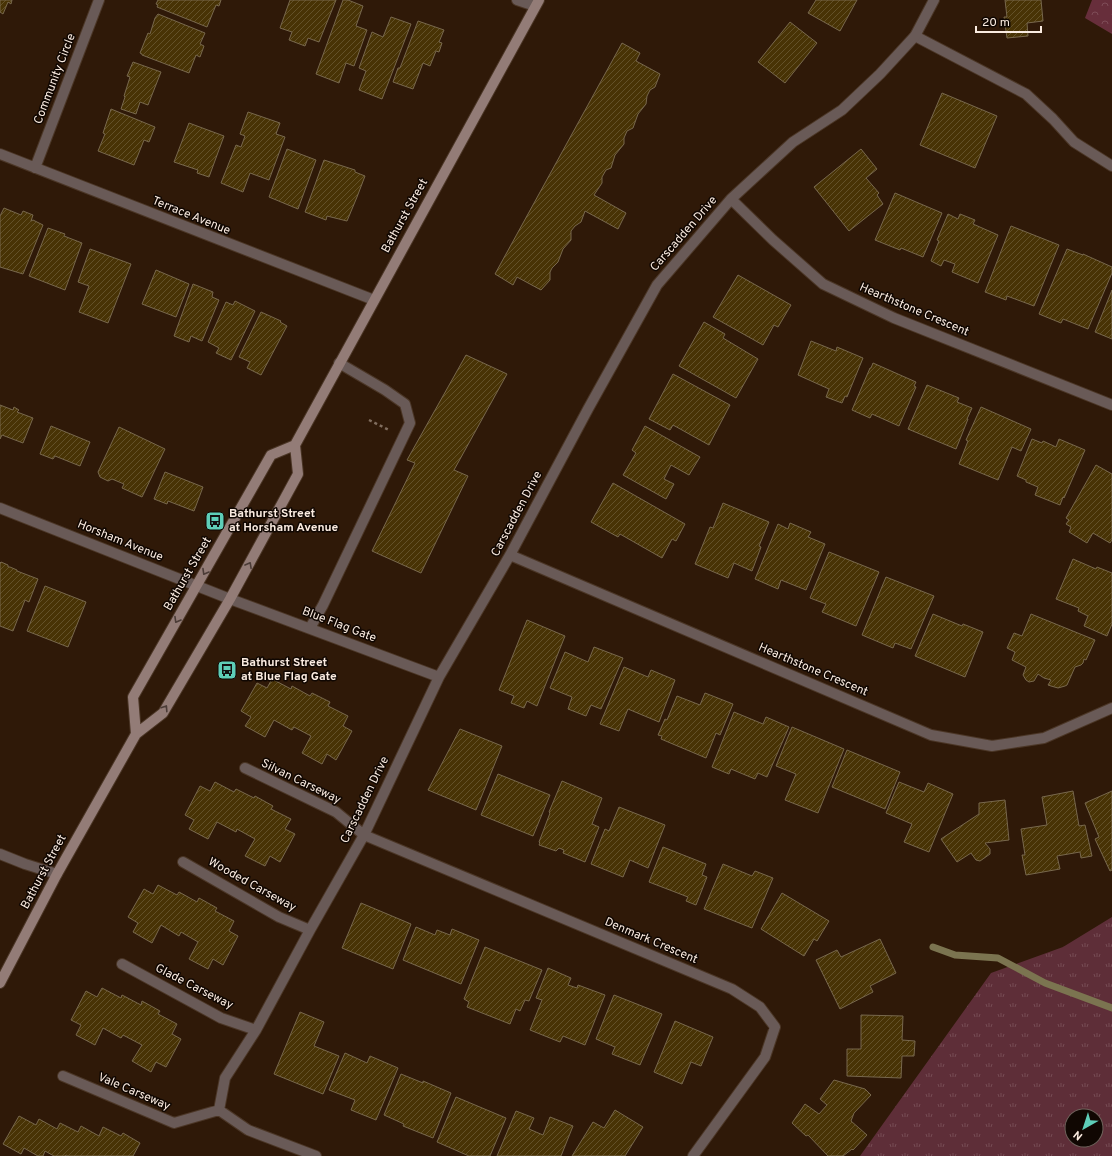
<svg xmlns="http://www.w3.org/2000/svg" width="1112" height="1156" font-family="Overpass,sans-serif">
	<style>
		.forest { fill: url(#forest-crowns) }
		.park { fill: url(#park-tufts); fill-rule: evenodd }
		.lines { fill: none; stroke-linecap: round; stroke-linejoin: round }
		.stream { stroke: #7b7450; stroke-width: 7 }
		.building { fill: url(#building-hatch); stroke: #78684d }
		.lane-casing { stroke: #4b3626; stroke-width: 12 }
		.street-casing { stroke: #4b3626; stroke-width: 12 }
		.secondary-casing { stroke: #4b3626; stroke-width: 12 }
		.path { stroke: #806d5e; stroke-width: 2.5; stroke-dasharray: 3 3; stroke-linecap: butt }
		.lane { stroke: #695a57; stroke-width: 10 }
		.street { stroke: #695a57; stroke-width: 10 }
		.secondary { stroke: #937c77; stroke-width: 10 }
		.oneway { stroke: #4b3c37 }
		.labels { text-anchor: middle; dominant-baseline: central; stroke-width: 3; stroke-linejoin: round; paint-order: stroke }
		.street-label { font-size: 12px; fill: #faebe0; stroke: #100702 }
		.poi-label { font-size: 12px; font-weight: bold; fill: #faebe0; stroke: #100702; text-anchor: start }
	</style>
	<defs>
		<pattern id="forest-crowns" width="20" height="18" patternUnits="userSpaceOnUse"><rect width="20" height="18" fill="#672e3b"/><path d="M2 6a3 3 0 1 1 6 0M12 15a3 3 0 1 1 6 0" fill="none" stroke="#7e4c57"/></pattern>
		<pattern id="park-tufts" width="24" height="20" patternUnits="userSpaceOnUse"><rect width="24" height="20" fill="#5e2e38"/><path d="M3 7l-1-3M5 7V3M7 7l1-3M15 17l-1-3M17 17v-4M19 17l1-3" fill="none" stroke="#764c54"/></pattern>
		<pattern id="building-hatch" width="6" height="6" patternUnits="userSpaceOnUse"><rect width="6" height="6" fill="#483305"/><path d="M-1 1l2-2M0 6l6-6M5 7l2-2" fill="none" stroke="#635129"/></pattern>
	</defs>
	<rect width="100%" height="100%" fill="#2f1908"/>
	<path class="forest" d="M1092,0H1112V34L1085,18Z"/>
	<path class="park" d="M1112,917V1156H860L991,973L1063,947ZM1072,1116H1096V1140H1072Z"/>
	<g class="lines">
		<path class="stream" d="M933,947L955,955L998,958L1045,983L1112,1008"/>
	</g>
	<path class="building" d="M0,0H12L11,4L8,2L3,14L0,12Z
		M158,0H221L219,6L216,5L207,27L157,7L158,5L156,4Z
		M290,0H336L319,42L308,38L305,46L289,40L292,32L280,28Z
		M343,0H348L363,6L356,26L367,30L354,66L346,63L339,83L316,74Z
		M816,0H857L840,31L808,13Z
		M1005,0H1041L1043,21L1027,23L1028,36L1007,38L1004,17H1007Z
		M158,14L205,33L200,44L204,46L200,57L196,55L189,73L142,55V54L140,53L148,33L150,34L155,18Z
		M391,17L411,24L382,99L359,90L366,71L359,68L372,32L383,37Z
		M418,21L444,30L439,42L442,43L439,52L436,51L430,66L423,63L413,89L393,82L398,68H400Z
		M790,22L817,43L785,83L758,62Z
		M622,43L640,53L636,61L660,74L655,87L650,90L647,96L646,104L638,114L633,128L627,131L624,138V144L615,155L611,168L606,170L602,177V183L594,195L626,213L618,229L585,211L581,222L575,226L571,231V240L563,249L558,262L552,268L550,272V280L541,290L517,277L513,285L495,274Z
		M133,62L161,72L148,105L140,102L136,114L121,109L125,97L124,96L130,77L127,76Z
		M942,93L997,116L975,168L920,145Z
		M111,109L155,127L149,142L144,140L134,165L98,151L105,134L103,133Z
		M248,112L280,123L276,134L285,137L269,180L250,173L243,192L221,183L236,145L241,147L245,136L240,134Z
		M189,123L224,136L209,177L197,173L198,170L174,162Z
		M287,149L316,160L298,209L269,197Z
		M861,149L877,169L866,178L879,193L877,195L883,204L849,231L814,187Z
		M324,160L355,170V172L365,176L357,197L347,221L327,216L326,220L305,212Z
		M895,193L942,213L923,257L901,248L900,250L875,240Z
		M4,208L21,215L23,211L33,215L31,221L33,220L43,225L23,274L0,267V216Z
		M948,214L958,219L960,214L975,220L973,224L998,235L978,283L952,272L955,264L944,260L941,266L931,261L939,241L937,240Z
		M1011,226L1059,245L1034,306L1007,296L1006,300L985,292Z
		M48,228L65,234L64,236L82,243L65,290L29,276Z
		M90,249L131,264L108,323L79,312L89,286L78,282Z
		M1067,249L1083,255V254L1112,267V273L1088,329L1063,319L1061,323L1039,314Z
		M156,270L189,284L176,317L142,304Z
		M738,275L791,305L778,327L774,325L763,345L713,317Z
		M193,284L213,292L212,297L219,300L202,341L191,336L189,342L174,336Z
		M1112,290V339L1095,332Z
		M235,301L255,311L231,360L216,353L219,348L208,342L226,302L233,305Z
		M261,312L281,321L280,322L287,326L261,375L247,368L250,362L239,357Z
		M704,322L725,334L723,338L758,359L736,398L679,366Z
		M811,341L836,351L837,347L863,358L847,397L845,396L842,403L826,397L829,389L798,375Z
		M466,355L507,374L454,470L468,476L421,573L372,551L415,463L407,460Z
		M873,363L916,382L914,386L916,387L899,426L872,414L870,418L852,410L870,368H871Z
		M673,374L730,405L709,445L673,425L670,430L649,419Z
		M927,385L959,398L957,402L972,408L967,419H968L956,449L908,429Z
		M0,405L13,410L14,407L19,410L17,412L33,418L23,443L2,435L0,439Z
		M981,407L1031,429L1021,451L1012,447L998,480L959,464L968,441L966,440Z
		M51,426L90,442L80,466L55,456L53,459L40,454Z
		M645,426L700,457L689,475L671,465L664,479L674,484L666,499L623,475L636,453L632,450Z
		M119,427L165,449L142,497L122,488L124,484L112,479L108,481L100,477L98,472Z
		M1032,439L1042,443L1043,441L1056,447L1059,439L1085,450L1064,498L1063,497L1060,505L1035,495L1038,487L1026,482V480L1017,476Z
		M1096,465L1112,474V540L1110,543L1093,533L1087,543L1069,532L1071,527L1066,524L1069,520L1066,518Z
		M165,472L203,487L194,511L168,501L167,504L154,499Z
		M613,483L685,524L676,541L672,539L662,558L620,534L618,537L591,522Z
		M723,503L769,522L759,546L761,547L752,571L734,563L728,578L695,564L710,527L713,528Z
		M790,523L811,532L808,537L825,544L806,590L781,580L778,589L755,579L778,524L788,529Z
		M829,552L879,572L856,626L822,612L826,604L810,598Z
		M1073,559L1096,569L1097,567L1112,573V624L1107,636L1084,626L1088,616L1078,611L1079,608L1056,599Z
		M1,562L8,565V567H10L17,570V571L38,579L29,602L25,600L13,631L0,626V563Z
		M886,577L934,596L911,649L895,643L893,648L862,635Z
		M45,586L86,602L68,647L27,631Z
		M933,614L962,626L963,624L983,632L965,677L915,656Z
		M1031,614L1095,640L1086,660L1084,659L1083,663L1081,665L1075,667L1067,685L1065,686L1058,688L1051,686L1048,685L1051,680L1044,678L1038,674L1034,681L1029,682L1026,680L1023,675L1026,667L1012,660L1015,652L1007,648L1014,633L1022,636Z
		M527,620L565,636L537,706L527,701L524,708L511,703L514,696L499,690Z
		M594,647L623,658L601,709L591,705L586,716L568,709L572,697L550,688L565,652L588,662Z
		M624,667L648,677L651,670L675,680L659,722L628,709L619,731L600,724Z
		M272,679L291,689L292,686L310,696L312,693L330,702L328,706L348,716L343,726L352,731L336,760L327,754L322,764L302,753L311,736L294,727L292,730L274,720L265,737L245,726L251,717L241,711L257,683L267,688Z
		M705,693L733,704L720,735L716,733L706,758L661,739L662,736L658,735L665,719L667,720L677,696L700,705Z
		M734,712L763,724L766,717L789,727L767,777L758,773L755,779L731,769L729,774L712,767Z
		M792,727L844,749L818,813L785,800L796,774L776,766Z
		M460,729L502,746L476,810L428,790Z
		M847,750L900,772L885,809L832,787Z
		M498,774L550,795L533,836L481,815Z
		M562,781L602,798L592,824L599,827L585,862L563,853L564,850L559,848L556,851L539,845L540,843L539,842L550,813L549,812Z
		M215,782L234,792L236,789L254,798L255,796L273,806L271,809L291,819L285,829L295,834L280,862L270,856L265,866L245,856L255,839L237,829L236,832L217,822L208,839L189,829L194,820L185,815L200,786L210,791Z
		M899,782L924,792L928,783L953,794L929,852L904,842L912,824L886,813Z
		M1073,791L1079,826L1085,825L1092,856L1081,858L1080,852L1057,856L1060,869L1026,875L1022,855H1025L1021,829L1047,825L1042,797Z
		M1112,791V870L1110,871L1095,839L1099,837L1085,803Z
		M1005,800L1009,840L985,843L990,849V854L980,861L976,860L971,853L957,862L941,839L979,814V803Z
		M619,807L665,825L648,868L630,860L623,877L591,864L605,829L609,831Z
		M663,847L706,864L702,875L707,877L696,905L686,901L688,897L649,882Z
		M723,864L752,876L755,871L773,878L752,928L704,909Z
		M158,885L177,895L179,892L197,902L199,898L217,908L215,911L234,921L229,931L238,936L223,965L213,959L208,969L189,959L198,942L181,932L179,936L161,925L152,943L133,932L138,923L128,917L144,889L153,894Z
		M782,893L829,921L817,941L814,939L804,956L761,929Z
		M361,903L411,924L393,969L342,948Z
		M416,927L435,935L437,930L450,935L452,929L479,940L461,984L403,960Z
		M880,939L896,973L870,986L873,992L840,1009L816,960L837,950L841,957Z
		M485,947L542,970L529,1001L525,1000L520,1011L516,1009L510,1024L467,1007L469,1002L464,999Z
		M548,968L571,978L568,985L577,988L578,985L605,995L585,1045L563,1036L560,1042L530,1030L542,1000L536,998Z
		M102,988L121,998L122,995L141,1005L142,1001L160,1011L158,1014L177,1024L172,1034L181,1039L166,1067L156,1062L151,1072L132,1061L142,1045L123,1035L121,1038L103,1028L95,1045L76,1035L81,1025L71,1020L86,991L97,997Z
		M614,995L662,1014L640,1065L612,1054L615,1047L596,1039Z
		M300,1012L324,1022L314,1046L339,1056L323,1094L274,1074Z
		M861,1015L903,1016L902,1040L915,1041L914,1056H902L901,1078L847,1076V1049H861Z
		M675,1021L713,1037L701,1066L691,1062L682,1084L654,1072Z
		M345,1053L367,1063L370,1056L398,1068L376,1120L351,1110L355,1100L329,1090Z
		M401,1074L423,1083V1081L451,1093L433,1138L403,1126L404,1124L384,1115Z
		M834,1080L865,1089L871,1095L854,1113L851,1121L867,1135L853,1150L852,1149L843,1156H828L808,1135L806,1136L792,1123L805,1104L819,1114L827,1105L820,1099Z
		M456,1097L506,1118L490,1156H469L437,1142Z
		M615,1110L643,1127L625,1156H572L593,1122L604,1128Z
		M516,1111L534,1118L529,1129L543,1135L550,1117L573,1126L561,1156H497Z
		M19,1116L36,1125L39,1119L57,1129L60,1123L78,1132L81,1126L99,1136L103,1127L121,1136L123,1133L140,1143L133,1156H68L66,1155L65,1156H54L45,1151L43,1156H38L24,1148L21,1154L3,1144Z"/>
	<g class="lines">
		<defs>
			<path id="lane" d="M915,36L1026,94L1053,119L1074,142L1112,166
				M310,628L323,605L410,423L405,404L385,390L339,363"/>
			<path id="street" d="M517,0L535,6
				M0,154L374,300
				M35,168L99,0
				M731,199L773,240L823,284L894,318L1112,405
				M0,508L230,599L439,677
				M510,555L931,735L992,746L1044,738L1112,708
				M245,768L336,812L364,835L732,989L760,1007L775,1027L765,1057L693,1156
				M0,854L25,864L57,874
				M183,862L279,917L310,930
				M122,964L221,1018L256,1030
				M63,1076L174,1123L219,1110
				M219,1110L225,1078L256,1030L310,930L364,835L439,677L510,555L588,409L657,285L731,199L793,142L842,110L880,74L915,36L934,0
				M219,1110L248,1130L316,1156"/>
			<path id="secondary" d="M136,734L133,697L271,455L295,445
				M0,983L57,874L136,734L163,713L230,599L298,474L295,445L539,0"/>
		</defs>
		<use href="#lane" class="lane-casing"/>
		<use href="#street" class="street-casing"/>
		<use href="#secondary" class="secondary-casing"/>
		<path class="path" d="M369,420L389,430"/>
		<use href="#lane" class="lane"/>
		<use href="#street" class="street"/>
		<use href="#secondary" class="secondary"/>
	</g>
	<defs><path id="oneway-chevron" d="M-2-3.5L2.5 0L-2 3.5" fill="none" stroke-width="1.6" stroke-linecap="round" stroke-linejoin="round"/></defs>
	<g class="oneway">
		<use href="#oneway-chevron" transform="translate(249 565) rotate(-61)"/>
		<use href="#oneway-chevron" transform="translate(205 572) rotate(120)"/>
		<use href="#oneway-chevron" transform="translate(177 620) rotate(120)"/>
		<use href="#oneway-chevron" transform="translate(165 708) rotate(-57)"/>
	</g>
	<defs>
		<symbol id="bus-square" viewBox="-11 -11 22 22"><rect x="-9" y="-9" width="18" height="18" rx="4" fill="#5eceb8" stroke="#100702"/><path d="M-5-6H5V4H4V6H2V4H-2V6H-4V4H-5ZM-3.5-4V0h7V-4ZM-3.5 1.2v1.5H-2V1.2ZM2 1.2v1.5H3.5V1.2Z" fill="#111"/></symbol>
	</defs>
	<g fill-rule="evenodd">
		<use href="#bus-square" x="204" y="510" width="22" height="22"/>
		<use href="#bus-square" x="216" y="659" width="22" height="22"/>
	</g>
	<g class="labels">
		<g class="street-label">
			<text transform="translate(55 79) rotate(-69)">Community Circle</text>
			<text transform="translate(191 216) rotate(22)">Terrace Avenue</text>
			<text transform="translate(405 216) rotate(-61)">Bathurst Street</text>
			<text transform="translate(684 234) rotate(-49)">Carscadden Drive</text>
			<text transform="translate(914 310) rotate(23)">Hearthstone Crescent</text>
			<text transform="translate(517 514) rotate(-62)">Carscadden Drive</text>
			<text transform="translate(120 541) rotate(22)">Horsham Avenue</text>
			<text transform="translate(188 574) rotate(-60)">Bathurst Street</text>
			<text transform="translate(339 625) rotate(21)">Blue Flag Gate</text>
			<text transform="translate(813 670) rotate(23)">Hearthstone Crescent</text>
			<text transform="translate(301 782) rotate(26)">Silvan Carseway</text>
			<text transform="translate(365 800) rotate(-64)">Carscadden Drive</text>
			<text transform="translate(44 872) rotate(-62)">Bathurst Street</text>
			<text transform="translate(252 885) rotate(29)">Wooded Carseway</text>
			<text transform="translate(651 941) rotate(23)">Denmark Crescent</text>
			<text transform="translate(194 987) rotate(27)">Glade Carseway</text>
			<text transform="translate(134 1092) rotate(23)">Vale Carseway</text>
		</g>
		<g class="poi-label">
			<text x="229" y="514">Bathurst Street<tspan x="229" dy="14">at Horsham Avenue</tspan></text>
			<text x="241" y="663">Bathurst Street<tspan x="241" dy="14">at Blue Flag Gate</tspan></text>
		</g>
	</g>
	<g transform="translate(1084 1128) rotate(219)"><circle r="19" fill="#100702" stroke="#6e625b"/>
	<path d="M0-3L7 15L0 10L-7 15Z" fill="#5eceb8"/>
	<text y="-6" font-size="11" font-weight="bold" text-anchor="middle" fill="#faebe0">N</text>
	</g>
	<path d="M976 26v6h65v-6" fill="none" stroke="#faebe0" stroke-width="2"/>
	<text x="982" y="26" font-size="12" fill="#faebe0" stroke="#100702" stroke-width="3" paint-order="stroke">20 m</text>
</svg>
